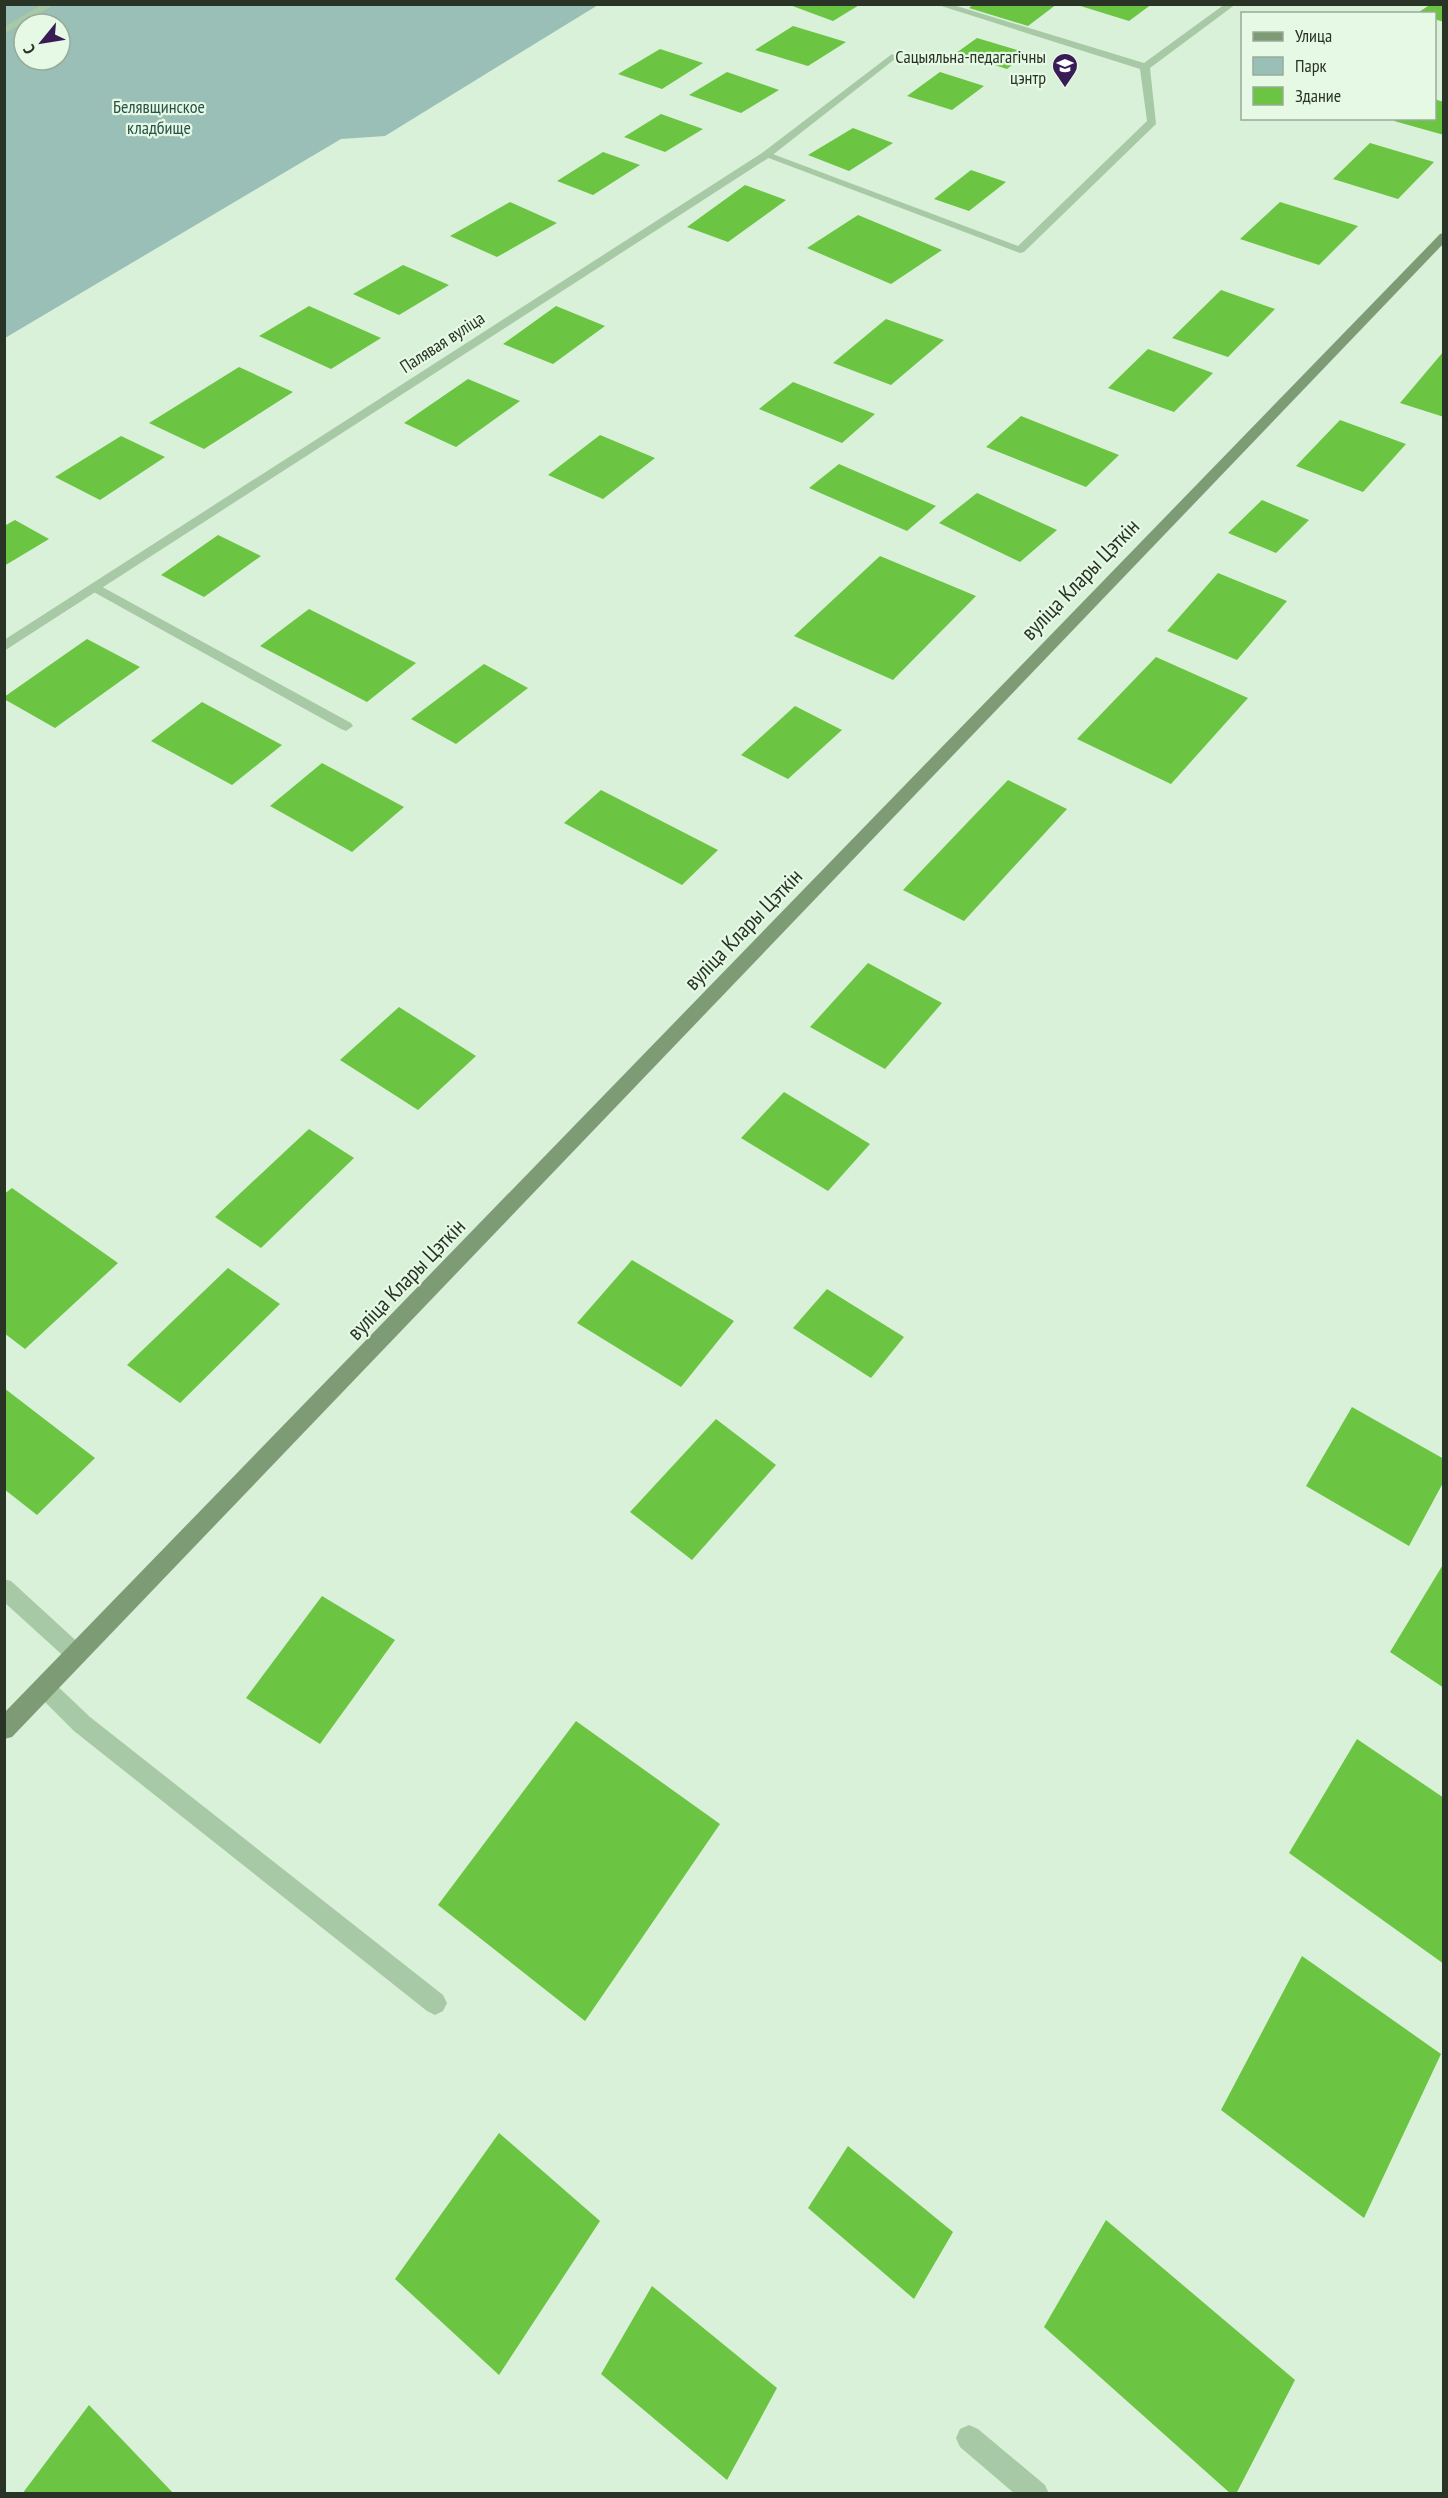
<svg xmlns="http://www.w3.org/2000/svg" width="1448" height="2498" font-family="'PT Sans Narrow',sans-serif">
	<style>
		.green { fill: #99bfb7; fill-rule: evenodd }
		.building { fill: #6bc542 }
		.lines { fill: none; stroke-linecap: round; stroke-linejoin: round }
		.lane { fill: #a8c9a5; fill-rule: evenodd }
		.street { fill: #a8c9a5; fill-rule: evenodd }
		.secondary { fill: #7d9c76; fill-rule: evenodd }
		.labels { text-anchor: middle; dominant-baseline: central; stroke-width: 4.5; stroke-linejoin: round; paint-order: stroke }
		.far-poi-label { font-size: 18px; fill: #293426; stroke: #e5f9e5; text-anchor: end }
		.far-park-label { font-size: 18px; fill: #2a524b; stroke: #e5f9e5 }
		.far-street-label { font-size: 18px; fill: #293426; stroke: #e5f9e5 }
		.street-label { font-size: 22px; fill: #293426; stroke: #e5f9e5 }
	</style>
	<rect width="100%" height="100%" fill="#d9f1d8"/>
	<path class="green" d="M4,5H598L385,136L341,139L5,338ZM24,24H60V60H24Z"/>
	<path class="building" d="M787,4H861L833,21Z
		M974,4H1057L1028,26L969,8Z
		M1074,4H1152L1129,21Z
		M1431,4H1444V22L1434,19V14H1416Z
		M793,26L846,42L808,66L755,50Z
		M977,38L1027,53L1007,69L956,53Z
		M660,49L703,63L662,89L618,74Z
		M727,72L779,90L741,113L689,95Z
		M940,72L984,86L952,110L907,96Z
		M1434,99L1444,102V135L1394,121L1397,118H1434Z
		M661,114L703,129L665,152L624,137Z
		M853,128L893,143L849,171L808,155Z
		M1370,143L1434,162L1398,199L1333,179Z
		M603,152L640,165L593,195L557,181Z
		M971,170L1006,182L969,211L934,199Z
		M745,185L786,200L728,242L687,227Z
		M510,202L557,223L497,257L450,236Z
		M1280,202L1358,226L1319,265L1240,239Z
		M858,215L942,250L891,284L807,248Z
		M403,265L449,285L399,315L353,294Z
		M1221,290L1275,309L1228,357L1172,338Z
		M309,306L381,338L331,369L259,336Z
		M556,306L605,326L553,364L503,344Z
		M886,319L944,340L891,385L833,363Z
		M1148,349L1213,373L1174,412L1108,388Z
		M1444,351V417L1400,403L1438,358Z
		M239,367L293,392L204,449L149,423Z
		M468,379L520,401L456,447L404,423Z
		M793,382L875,414L842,443L759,409Z
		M1021,416L1119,455L1086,487L986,447Z
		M1340,420L1406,444L1363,492L1296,466Z
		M600,435L655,458L603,499L548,475Z
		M121,436L165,457L100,500L55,477Z
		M839,464L936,506L907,531L809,488Z
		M977,493L1057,530L1020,562L939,523Z
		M1262,500L1309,520L1276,553L1228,533Z
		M15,520L49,539L4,566V526Z
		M218,535L261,556L204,597L161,575Z
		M880,556L976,596L893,680L794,636Z
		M1218,573L1287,601L1237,660L1167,631Z
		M309,609L416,663L367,702L260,646Z
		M87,639L140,667L55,728L4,699V697Z
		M1156,657L1248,698L1171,784L1077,739Z
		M484,664L528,688L456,744L411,719Z
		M202,702L282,745L232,785L151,741Z
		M795,706L842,730L788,779L741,755Z
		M322,763L404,807L352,852L270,806Z
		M1008,780L1067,809L964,921L903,890Z
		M601,790L718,850L682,885L564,823Z
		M868,963L942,1003L885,1069L810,1027Z
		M399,1007L476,1056L418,1110L340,1060Z
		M784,1092L870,1144L828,1191L741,1138Z
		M309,1129L354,1158L261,1248L215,1217Z
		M12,1188L118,1263L25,1349L4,1333V1194Z
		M632,1260L734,1321L681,1387L577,1323Z
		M228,1268L280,1304L180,1403L127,1365Z
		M827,1289L904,1337L871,1378L793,1328Z
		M4,1388L95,1458L37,1515L4,1489Z
		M1352,1407L1444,1459V1481L1409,1546L1306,1486Z
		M716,1419L776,1465L692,1560L630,1512Z
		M1444,1563V1688L1390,1652Z
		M322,1596L395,1640L320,1744L246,1698Z
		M576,1721L720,1824L585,2021L438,1905Z
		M1357,1739L1444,1798V1964L1289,1853Z
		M1302,1956L1441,2054L1364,2218L1221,2110Z
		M499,2133L600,2221L499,2375L395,2279Z
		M848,2146L953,2232L914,2299L808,2208Z
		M1106,2220L1295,2380L1236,2494H1231L1044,2327Z
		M652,2286L777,2388L727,2480L601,2374Z
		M89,2405L174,2494H22Z"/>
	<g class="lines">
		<path class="lane" d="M935,4H950L1144,63L1225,4H1236L1150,68L1156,124L1024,252L1020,253L761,155L770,153L1018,246L1147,121L1140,69Z
			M95,583L351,723L353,726L346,731L341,729L90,590L88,587Z
			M4,1579L11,1581L84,1648L87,1655L84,1662L77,1665L70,1662L4,1602Z
			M45,1678L52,1681L90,1717L443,1995L447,2003L443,2011L435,2015L427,2011L74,1731L38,1695L34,1688L38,1681Z
			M969,2425L978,2429L1045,2485L1049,2494H1015L960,2447L956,2438L960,2429Z"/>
		<path class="street" d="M43,4H55L4,34V27Z
			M892,54L897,57L895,59L770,157L4,651V640L762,153Z"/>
		<path class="secondary" d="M1444,233V243L12,1737L4,1739V1713L1440,234Z"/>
	</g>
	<defs>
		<symbol id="school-pin" viewBox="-11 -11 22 30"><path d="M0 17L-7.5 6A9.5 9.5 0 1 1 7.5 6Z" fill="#391c55" stroke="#e5f9e5"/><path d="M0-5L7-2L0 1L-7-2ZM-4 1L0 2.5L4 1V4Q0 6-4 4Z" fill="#fff"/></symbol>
	</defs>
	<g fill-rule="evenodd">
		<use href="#school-pin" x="1050" y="51" width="30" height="40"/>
	</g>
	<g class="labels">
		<g class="far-poi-label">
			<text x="1046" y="56">Сацыяльна-педагагічны<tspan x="1046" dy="21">цэнтр</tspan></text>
		</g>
		<g class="far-park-label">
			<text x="159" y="106">Белявщинское<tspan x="159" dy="21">кладбище</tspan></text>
		</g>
		<g class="far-street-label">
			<text transform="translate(442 342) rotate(-33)">Палявая вуліца</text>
		</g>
		<g class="street-label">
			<text transform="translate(1080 579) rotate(-46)">вуліца Клары Цэткін</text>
			<text transform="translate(743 929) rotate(-46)">вуліца Клары Цэткін</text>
			<text transform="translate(406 1279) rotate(-46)">вуліца Клары Цэткін</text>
		</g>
	</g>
	<rect width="1448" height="2498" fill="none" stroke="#293426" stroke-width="12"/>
	<rect x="1241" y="12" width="195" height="108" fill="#e5f9e5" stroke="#9aaa99" stroke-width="1.5"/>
	<rect x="1253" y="32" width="30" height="9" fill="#7d9c76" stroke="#9aaa99" stroke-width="1.5"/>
	<text x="1295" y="42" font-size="18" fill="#293426">Улица</text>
	<rect x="1253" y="57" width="30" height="18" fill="#99bfb7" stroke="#9aaa99" stroke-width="1.5"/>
	<text x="1295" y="72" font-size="18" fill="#293426">Парк</text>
	<rect x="1253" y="87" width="30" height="18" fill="#6bc542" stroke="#9aaa99" stroke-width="1.5"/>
	<text x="1295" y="102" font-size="18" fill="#293426">Здание</text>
	<g transform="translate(42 42) rotate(240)"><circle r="28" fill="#e5f9e5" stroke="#9aaa99" stroke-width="1.5"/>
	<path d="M0-4.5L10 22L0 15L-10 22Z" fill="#391c55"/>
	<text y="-9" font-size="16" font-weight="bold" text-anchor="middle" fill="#293426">С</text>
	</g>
</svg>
